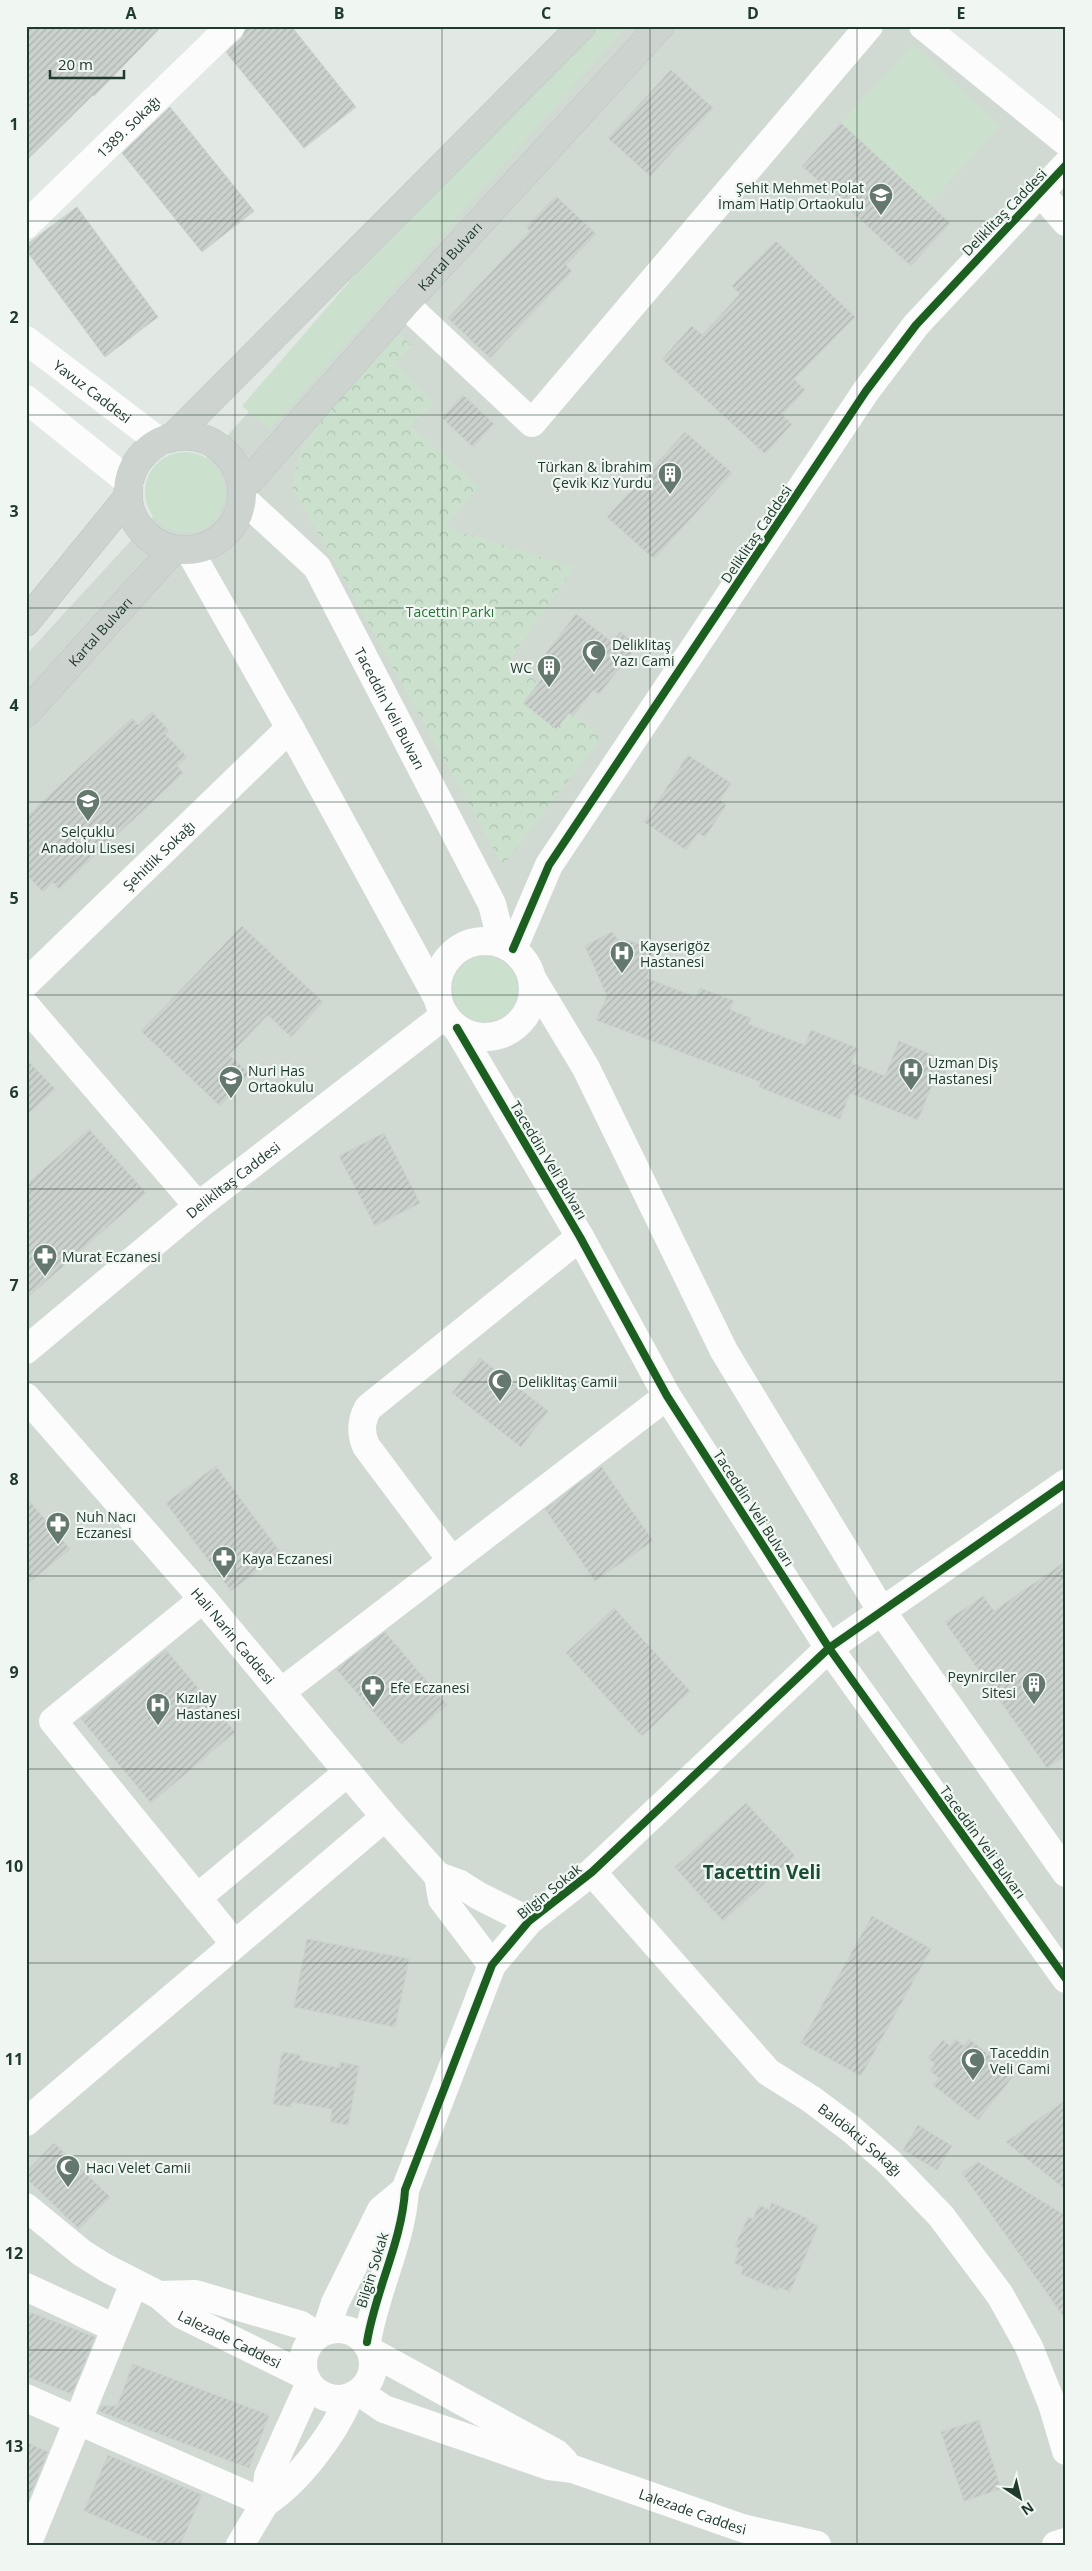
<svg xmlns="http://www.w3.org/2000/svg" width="1092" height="2571" font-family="'Open Sans',sans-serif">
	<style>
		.built { fill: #d0dad3 }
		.grass { fill: #cbe1cd }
		.forest { fill: url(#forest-crowns) }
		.building { fill: url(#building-hatch); stroke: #cbd1cd }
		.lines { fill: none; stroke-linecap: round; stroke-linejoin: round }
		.major-casing { stroke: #bbc5c0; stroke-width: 29 }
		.minor { stroke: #fbfcfb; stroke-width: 28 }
		.major { stroke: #cdd4d0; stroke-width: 28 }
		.cycleway-casing { stroke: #f0f7f2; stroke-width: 11 }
		.cycleway { stroke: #1b5e20; stroke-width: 8 }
		.grid { fill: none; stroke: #203b2e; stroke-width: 1; stroke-opacity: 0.55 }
		.labels { text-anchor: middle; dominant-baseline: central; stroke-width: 4.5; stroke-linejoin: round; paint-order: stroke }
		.street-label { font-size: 14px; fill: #203b2e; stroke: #f0f7f2 }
		.poi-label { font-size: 14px; fill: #203b2e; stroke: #f0f7f2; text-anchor: start }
		.park-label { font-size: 14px; fill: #2a7238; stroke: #f0f7f2 }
		.district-label { font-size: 19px; font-weight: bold; fill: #1c4d37; stroke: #f0f7f2 }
		.neatline { fill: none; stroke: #203b2e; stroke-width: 2 }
		.grid-label { font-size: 16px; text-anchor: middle; font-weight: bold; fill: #203b2e }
	</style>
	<defs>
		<pattern id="forest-crowns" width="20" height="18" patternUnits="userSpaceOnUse" patternTransform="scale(1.25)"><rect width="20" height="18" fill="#cbe1cd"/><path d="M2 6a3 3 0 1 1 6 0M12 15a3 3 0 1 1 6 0" fill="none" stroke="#aec2b0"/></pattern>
		<pattern id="building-hatch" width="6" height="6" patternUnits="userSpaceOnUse" patternTransform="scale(1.25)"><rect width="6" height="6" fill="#cbd1cd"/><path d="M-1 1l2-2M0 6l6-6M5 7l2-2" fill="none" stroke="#aeb4b0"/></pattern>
	</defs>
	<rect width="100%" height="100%" fill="#e2e8e4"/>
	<path class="built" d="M603,26H935L1066,150V2545H26V655Z"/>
	<path class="grass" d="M600,26H626L270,429L242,406L413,208Z
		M913,45L1000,126L929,204L841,123Z
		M145 492a40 40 0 1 1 80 0a40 40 0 1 1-80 0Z
		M453 989a32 32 0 1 1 64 0a32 32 0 1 1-64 0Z"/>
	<path class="forest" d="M393,328L412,346L395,362L433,403L411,426L479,487L445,527L574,567L510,659L601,738L503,865L292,486L302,447Z"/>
	<path class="building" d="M26,26H162L94,96L93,95L26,161Z
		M246,26H291L356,107L304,148L226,52L242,37Z
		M671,70L713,108L650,176L608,138Z
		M170,107L254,211L202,252L122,153Z
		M841,123L950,223L911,266L802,166Z
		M556,196L596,234L566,265L572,271L490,358L448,318L530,231L526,227Z
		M77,207L158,317L105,357L26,250V245Z
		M776,241L855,317L794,379L805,390L782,415L792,424L765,454L662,359L692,326L702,335L740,294L732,286Z
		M463,395L494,424L473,447L442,418Z
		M685,432L732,473L654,559L607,517Z
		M576,614L612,642L620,632L638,645L599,694L593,690L573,716L569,713L556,729L523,703L556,661L546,653Z
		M152,712L169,731L165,734L187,757L177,766L183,773L59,889L53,882L43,892L26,874V817L132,718L138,725Z
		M688,755L731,783L720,800L726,805L705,837L698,833L686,850L644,822Z
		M242,926L323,1002L291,1037L268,1015L229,1055L250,1074L220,1106L141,1031Z
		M612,932L620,943L628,940L657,951L646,978L696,997L700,988L734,1001L730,1010L751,1018L748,1024L805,1045L811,1030L857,1048L851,1063L885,1076L899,1041L949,1062L941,1083L934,1080L918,1120L850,1093L840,1119L759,1087L761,1082L596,1020L607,996L585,946Z
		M26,1059L55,1089L26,1116Z
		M89,1129L146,1193L26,1299V1185Z
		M384,1133L420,1203L375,1226L339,1156Z
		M480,1358L548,1411L521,1447L452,1393Z
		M216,1466L281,1553L231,1591L166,1503Z
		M601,1466L653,1541L595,1581L545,1509Z
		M26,1497L70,1549L26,1585Z
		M1066,1561V1755L1047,1768L945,1622L983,1596L994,1611Z
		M614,1608L690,1691L642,1736L566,1653Z
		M385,1632L447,1705L401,1744L336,1669Z
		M166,1650L235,1732L151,1803L81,1719Z
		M746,1803L795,1856L723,1921L675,1867Z
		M872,1916L931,1949L861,2076L801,2043Z
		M307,1939L409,1959L395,2027L294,2007Z
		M955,2039L964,2046L969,2039L1014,2075L978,2120L933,2085L939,2078L930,2071L935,2064L928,2058L943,2040L950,2046Z
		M282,2052L300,2055V2060L340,2068V2062L359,2066L348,2125L331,2122L332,2109L292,2102V2107L273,2104Z
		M1066,2100V2190L1006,2142Z
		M918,2125L952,2146L937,2170L903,2150Z
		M54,2143L110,2197L79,2229L26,2178V2172Z
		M978,2162L1066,2216V2320L962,2173Z
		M772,2203L809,2219L808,2221L818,2226L790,2292L779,2287L778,2290L741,2274L744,2267L734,2263L740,2249L735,2246L748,2217L753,2219L759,2205L769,2210Z
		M26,2311L95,2337L72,2394L26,2376Z
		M133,2364L269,2415L249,2468L99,2411L101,2406H117Z
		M979,2420L1001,2489L964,2501L941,2432Z
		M26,2442L48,2452L26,2505Z
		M108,2455L202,2495L180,2545H163L84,2511Z"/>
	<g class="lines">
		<defs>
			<g id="major">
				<circle cx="185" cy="493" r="57"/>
				<path d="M173,437L582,26"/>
				<path id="s10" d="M242,489L405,304L660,26"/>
				<path d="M26,622L128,497"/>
				<path id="s11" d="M26,713L174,549"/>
			</g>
		</defs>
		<use href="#major" class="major-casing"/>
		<g class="minor">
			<path d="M923,26L1066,142"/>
			<path d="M1040,192L1066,222"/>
			<path id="s1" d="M26,225L231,26"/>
			<path d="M405,304L532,423L869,26"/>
			<path id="s2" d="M26,340L160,442"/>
			<path d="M26,399L129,482"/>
			<path id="s3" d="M242,498L317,567L492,904L502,943"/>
			<path d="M189,550L290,728L437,997"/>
			<circle cx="485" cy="989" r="48"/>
			<path d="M513,949L549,865L866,391L916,325L1066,165"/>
			<path d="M533,980L586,1068L724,1351L881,1610L1066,1873"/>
			<path id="s4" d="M26,983L290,728"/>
			<path d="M26,1006L198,1206"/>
			<path d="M457,1028L580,1237L667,1396L829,1648L1066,1979"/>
			<path id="s5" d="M26,1350L198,1206L445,1015"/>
			<path id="s6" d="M26,1397L203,1599L385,1817L438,1876L460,1884L479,1896L529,1921"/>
			<path d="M452,1561L366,1446C360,1432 361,1421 368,1408L580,1237"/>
			<path d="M203,1599L53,1721L234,1943"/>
			<path d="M281,1692L667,1396"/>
			<path id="s7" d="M592,1872L768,2072L811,2099L851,2129L889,2162L941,2216L1000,2295L1029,2347L1052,2404L1066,2451"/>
			<path d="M438,1876L442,1899L492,1965"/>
			<path d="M197,1898L348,1772"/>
			<path d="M26,2122L385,1817"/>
			<path id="s8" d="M26,2207L82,2253L106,2268L159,2295L182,2315L304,2375"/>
			<path d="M26,2287L115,2328"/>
			<path d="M159,2295L195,2294L301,2325L317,2335"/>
			<circle cx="338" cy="2364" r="35"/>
			<path d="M326,2330L335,2303L381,2210L405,2190"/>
			<path d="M367,2342C375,2291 402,2242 405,2190L492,1965L529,1921L592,1872L829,1648L1066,1483"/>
			<path d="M372,2352L556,2453L564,2461"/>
			<path id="s9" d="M359,2392L384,2409L549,2466L573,2469L742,2528L817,2545"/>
			<path d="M26,2398L265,2503"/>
			<path d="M265,2503C298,2482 334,2434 349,2398"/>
			<path d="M27,2545L134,2283"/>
			<path d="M240,2545L265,2503L268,2476L309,2385"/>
			<path d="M1056,2545L1066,2542"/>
		</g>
		<use href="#major" class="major"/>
		<defs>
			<path id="cycleway" d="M513,949L549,865L866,391L916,325L1066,165
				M457,1028L580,1237L667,1396L829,1648L1066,1979
				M367,2342C375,2291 402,2242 405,2190L492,1965L529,1921L592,1872L829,1648L1066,1483"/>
		</defs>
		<use href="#cycleway" class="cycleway-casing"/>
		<use href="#cycleway" class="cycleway"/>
	</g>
	<path class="grid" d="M235,26V2545M442,26V2545M650,26V2545M857,26V2545M26,221H1066M26,415H1066M26,608H1066M26,802H1066M26,995H1066M26,1189H1066M26,1382H1066M26,1576H1066M26,1769H1066M26,1963H1066M26,2156H1066M26,2350H1066"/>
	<defs>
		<symbol id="school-pin" viewBox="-11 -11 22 30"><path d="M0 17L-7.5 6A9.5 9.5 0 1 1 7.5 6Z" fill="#64786e" stroke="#f0f7f2"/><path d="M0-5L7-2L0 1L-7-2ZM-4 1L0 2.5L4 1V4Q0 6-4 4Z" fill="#fff"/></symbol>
		<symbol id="building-pin" viewBox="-11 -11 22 30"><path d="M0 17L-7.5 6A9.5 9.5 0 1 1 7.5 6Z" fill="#64786e" stroke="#f0f7f2"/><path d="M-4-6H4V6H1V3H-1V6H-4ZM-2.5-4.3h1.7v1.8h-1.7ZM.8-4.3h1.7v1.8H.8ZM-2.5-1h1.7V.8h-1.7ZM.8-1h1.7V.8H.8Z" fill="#fff"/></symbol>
		<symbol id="mosque-pin" viewBox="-11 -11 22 30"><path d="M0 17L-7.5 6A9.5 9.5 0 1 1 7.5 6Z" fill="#64786e" stroke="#f0f7f2"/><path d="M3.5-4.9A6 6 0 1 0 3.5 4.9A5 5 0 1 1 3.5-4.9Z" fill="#fff"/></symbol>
		<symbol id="hospital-pin" viewBox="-11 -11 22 30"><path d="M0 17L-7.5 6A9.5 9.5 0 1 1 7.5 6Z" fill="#64786e" stroke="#f0f7f2"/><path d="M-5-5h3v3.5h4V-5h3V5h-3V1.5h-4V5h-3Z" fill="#fff"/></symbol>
		<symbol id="pharmacy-pin" viewBox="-11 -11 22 30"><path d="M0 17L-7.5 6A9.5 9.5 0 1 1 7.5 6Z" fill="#64786e" stroke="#f0f7f2"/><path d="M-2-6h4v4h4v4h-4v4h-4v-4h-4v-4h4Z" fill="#fff"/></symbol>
	</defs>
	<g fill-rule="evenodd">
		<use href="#school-pin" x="867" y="181" width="28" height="38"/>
		<use href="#building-pin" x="656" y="460" width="28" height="38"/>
		<use href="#mosque-pin" x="580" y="638" width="28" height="38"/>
		<use href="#building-pin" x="535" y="653" width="28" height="38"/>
		<use href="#school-pin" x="74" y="787" width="28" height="38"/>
		<use href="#hospital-pin" x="608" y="939" width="28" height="38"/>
		<use href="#hospital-pin" x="897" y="1056" width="28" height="38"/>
		<use href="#school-pin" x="217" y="1064" width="28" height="38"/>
		<use href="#pharmacy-pin" x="31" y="1242" width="28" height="38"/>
		<use href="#mosque-pin" x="486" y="1367" width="28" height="38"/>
		<use href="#pharmacy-pin" x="44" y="1510" width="28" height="38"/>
		<use href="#pharmacy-pin" x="210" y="1544" width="28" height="38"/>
		<use href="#building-pin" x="1020" y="1670" width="28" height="38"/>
		<use href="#pharmacy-pin" x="359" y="1673" width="28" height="38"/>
		<use href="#hospital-pin" x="144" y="1691" width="28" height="38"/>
		<use href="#mosque-pin" x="959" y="2046" width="28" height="38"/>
		<use href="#mosque-pin" x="54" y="2153" width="28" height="38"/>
	</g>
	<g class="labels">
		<g class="street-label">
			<text stroke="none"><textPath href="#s1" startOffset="142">1389. Sokağı</textPath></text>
			<text transform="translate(1004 212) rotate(-46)">Deliklitaş Caddesi</text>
			<text stroke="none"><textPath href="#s10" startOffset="312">Kartal Bulvarı</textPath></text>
			<text stroke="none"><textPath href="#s2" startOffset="84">Yavuz Caddesi</textPath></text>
			<text transform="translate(756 534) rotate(-56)">Deliklitaş Caddesi</text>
			<text stroke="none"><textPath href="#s11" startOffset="110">Kartal Bulvarı</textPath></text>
			<text stroke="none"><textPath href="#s3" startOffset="261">Taceddin Veli Bulvarı</textPath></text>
			<text stroke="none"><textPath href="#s4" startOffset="184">Şehitlik Sokağı</textPath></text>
			<text transform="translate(549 1160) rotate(59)">Taceddin Veli Bulvarı</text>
			<text stroke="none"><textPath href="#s5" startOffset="268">Deliklitaş Caddesi</textPath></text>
			<text transform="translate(754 1508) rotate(57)">Taceddin Veli Bulvarı</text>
			<text stroke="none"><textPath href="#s6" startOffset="316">Hali Narin Caddesi</textPath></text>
			<text transform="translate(983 1842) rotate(54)">Taceddin Veli Bulvarı</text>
			<text transform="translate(549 1891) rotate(-39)">Bilgin Sokak</text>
			<text stroke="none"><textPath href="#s7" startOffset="381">Baldöktü Sokağı</textPath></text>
			<text transform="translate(372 2270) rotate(-73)">Bilgin Sokak</text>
			<text stroke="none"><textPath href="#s8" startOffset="244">Lalezade Caddesi</textPath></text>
			<text stroke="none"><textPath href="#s9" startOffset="356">Lalezade Caddesi</textPath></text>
		</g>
		<g class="poi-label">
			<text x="864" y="187" text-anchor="end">Şehit Mehmet Polat<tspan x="864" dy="16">İmam Hatip Ortaokulu</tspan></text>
			<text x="652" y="466" text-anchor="end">Türkan &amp; İbrahim<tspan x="652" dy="16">Çevik Kız Yurdu</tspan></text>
			<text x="612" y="644">Deliklitaş<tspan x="612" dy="16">Yazı Cami</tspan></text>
			<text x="532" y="667" text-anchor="end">WC</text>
			<text x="88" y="831" text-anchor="middle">Selçuklu<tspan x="88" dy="16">Anadolu Lisesi</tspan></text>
			<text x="640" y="945">Kayserigöz<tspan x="640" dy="16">Hastanesi</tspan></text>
			<text x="928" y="1062">Uzman Diş<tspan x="928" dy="16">Hastanesi</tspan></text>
			<text x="248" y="1070">Nuri Has<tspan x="248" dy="16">Ortaokulu</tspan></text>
			<text x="62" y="1256">Murat Eczanesi</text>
			<text x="518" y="1381">Deliklitaş Camii</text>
			<text x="76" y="1516">Nuh Nacı<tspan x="76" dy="16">Eczanesi</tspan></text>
			<text x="242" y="1558">Kaya Eczanesi</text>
			<text x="1016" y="1676" text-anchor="end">Peynirciler<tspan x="1016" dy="16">Sitesi</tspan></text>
			<text x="390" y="1687">Efe Eczanesi</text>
			<text x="176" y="1697">Kızılay<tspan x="176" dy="16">Hastanesi</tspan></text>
			<text x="990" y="2052">Taceddin<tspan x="990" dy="16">Veli Cami</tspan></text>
			<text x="86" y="2167">Hacı Velet Camii</text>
		</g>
		<g class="park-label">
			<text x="450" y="611">Tacettin Parkı</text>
		</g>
		<g class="district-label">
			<text x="762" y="1872">Tacettin Veli</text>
		</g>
	</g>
	<rect width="1092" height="2571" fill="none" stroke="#f0f7f2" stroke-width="55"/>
	<g transform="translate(1020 2498) rotate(145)" stroke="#f0f7f2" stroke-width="4" paint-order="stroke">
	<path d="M0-4L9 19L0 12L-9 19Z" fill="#203b2e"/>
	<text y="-8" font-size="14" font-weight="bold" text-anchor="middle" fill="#203b2e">N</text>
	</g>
	<path d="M50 70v8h74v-8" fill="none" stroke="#203b2e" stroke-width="2.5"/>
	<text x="58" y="70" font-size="15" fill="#203b2e" stroke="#f0f7f2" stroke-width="4" paint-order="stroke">20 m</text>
	<rect x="28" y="28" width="1036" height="2516" class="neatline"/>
	<g class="grid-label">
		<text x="131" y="19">A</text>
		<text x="339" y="19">B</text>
		<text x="546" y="19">C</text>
		<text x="753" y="19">D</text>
		<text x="961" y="19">E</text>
		<text x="14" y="130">1</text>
		<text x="14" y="323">2</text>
		<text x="14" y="517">3</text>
		<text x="14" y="711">4</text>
		<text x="14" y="904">5</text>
		<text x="14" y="1098">6</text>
		<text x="14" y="1291">7</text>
		<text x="14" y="1485">8</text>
		<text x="14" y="1678">9</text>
		<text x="14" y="1872">10</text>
		<text x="14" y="2065">11</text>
		<text x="14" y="2259">12</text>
		<text x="14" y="2452">13</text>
	</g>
</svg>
